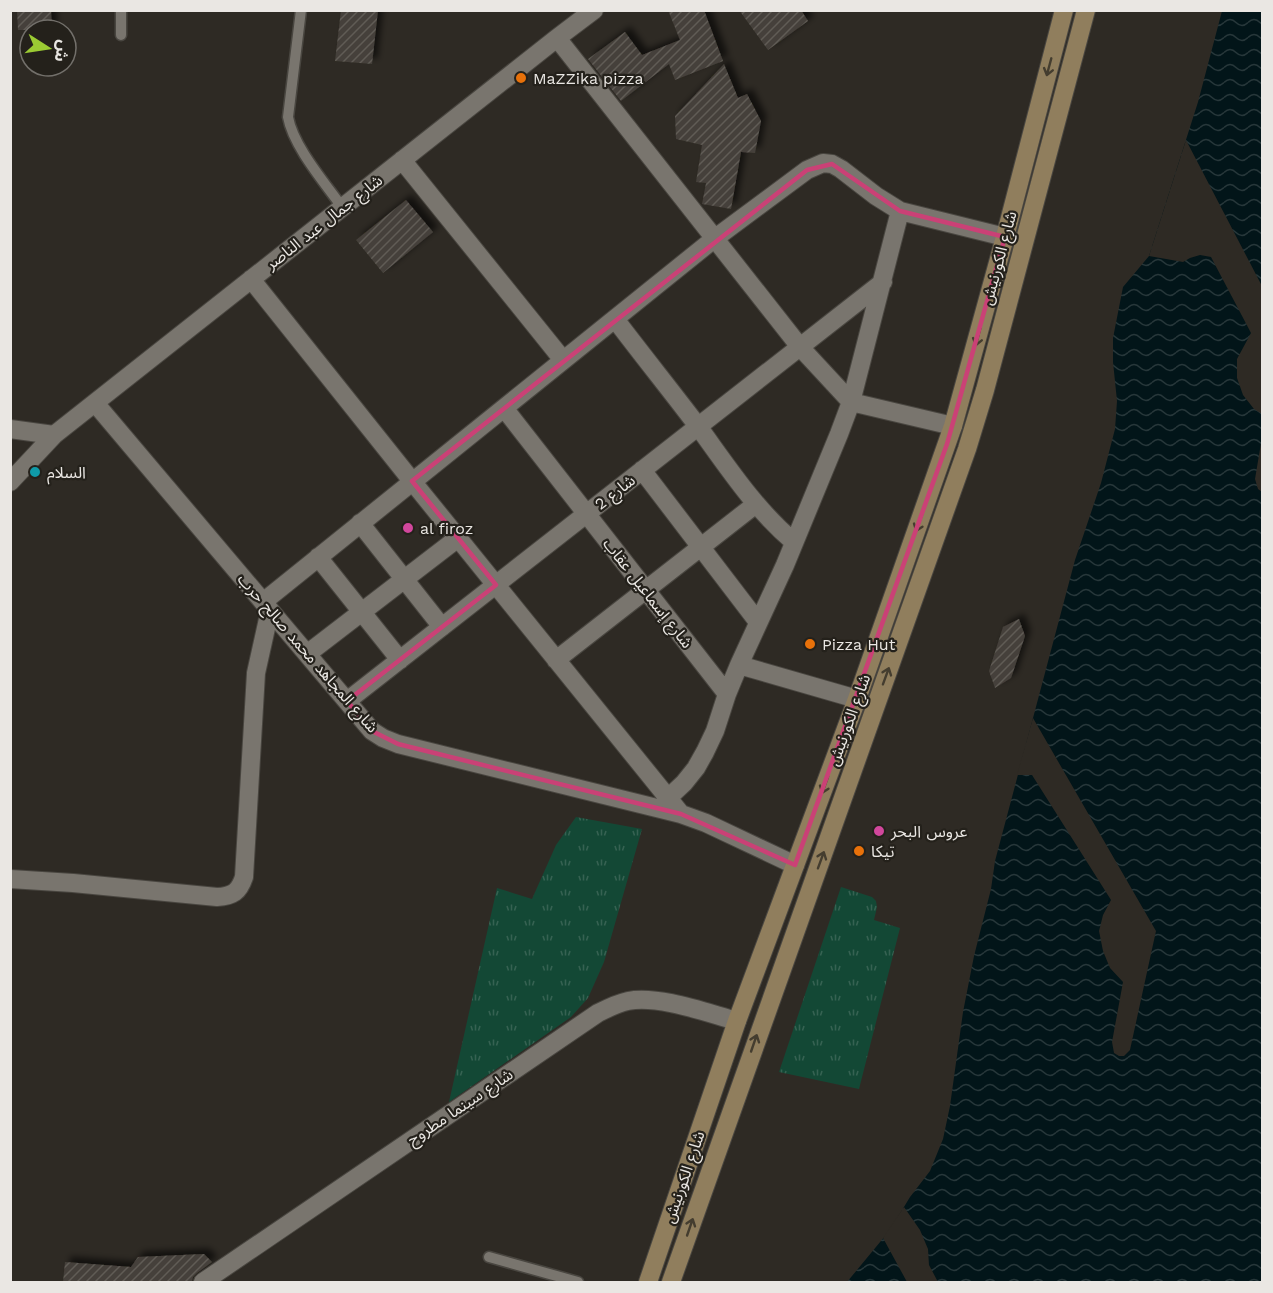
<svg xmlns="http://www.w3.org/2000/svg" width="1273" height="1293" font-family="'Work Sans','Noto Sans Arabic',sans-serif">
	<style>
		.grass { fill: url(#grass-tufts) }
		.water { fill: url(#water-waves) }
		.pier { fill: #2e2a24 }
		.building { fill: url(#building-hatch); filter: url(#shadow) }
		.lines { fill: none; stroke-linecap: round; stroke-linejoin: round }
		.lane-casing { stroke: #494640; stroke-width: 13 }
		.street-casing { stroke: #494640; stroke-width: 20 }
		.secondary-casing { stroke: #494640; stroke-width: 20 }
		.lane { stroke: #79756e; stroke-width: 10 }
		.street { stroke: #79756e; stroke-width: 18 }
		.secondary { stroke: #907e5d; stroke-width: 18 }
		.oneway { stroke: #443d2f }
		.marked { fill: none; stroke: #ca4176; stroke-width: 4.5; stroke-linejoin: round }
		.food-dot { fill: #e8710a; stroke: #24211b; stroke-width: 2 }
		.culture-dot { fill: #0f9aa8; stroke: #24211b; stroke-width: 2 }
		.hotel-dot { fill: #d1479c; stroke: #24211b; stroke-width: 2 }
		.labels { text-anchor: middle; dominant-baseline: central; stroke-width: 4.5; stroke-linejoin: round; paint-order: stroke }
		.poi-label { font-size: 16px; fill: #eae7e3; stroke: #24211b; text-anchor: start }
		.street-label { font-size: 16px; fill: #eae7e3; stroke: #24211b }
	</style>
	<defs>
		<pattern id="grass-tufts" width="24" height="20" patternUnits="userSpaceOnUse" patternTransform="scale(1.5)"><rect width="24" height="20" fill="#134835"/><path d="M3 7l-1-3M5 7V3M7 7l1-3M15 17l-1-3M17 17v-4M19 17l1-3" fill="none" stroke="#366252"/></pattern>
		<pattern id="water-waves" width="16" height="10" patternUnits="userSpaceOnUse" patternTransform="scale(1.5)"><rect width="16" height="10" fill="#021519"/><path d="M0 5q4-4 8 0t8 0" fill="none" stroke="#27373a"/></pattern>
		<pattern id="building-hatch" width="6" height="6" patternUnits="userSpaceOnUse" patternTransform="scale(1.5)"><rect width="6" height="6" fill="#45403a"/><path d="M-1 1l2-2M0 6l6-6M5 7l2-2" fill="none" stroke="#605c56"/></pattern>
		<filter id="shadow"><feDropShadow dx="5.5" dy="-5.5" stdDeviation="3" flood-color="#0009"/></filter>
	</defs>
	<rect width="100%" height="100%" fill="#2e2a24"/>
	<path class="grass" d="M576,817L642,829L604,962L588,998L571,1017L449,1102L497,888L532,899L556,845Z
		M841,887L872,897L876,901L877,907L874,920L900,928L859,1089L779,1072Z"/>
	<path class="water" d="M1222,11H1262V1282H847L890,1230L910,1197L930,1171L943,1139L950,1106L963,1012L974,956L991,889L995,861L1075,560L1101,483L1115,429L1117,401L1113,362V338L1123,287L1149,256L1198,102Z"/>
	<path class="pier" d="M1186,140L1262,286V414L1254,409L1243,395L1237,378V359L1251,333L1211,257L1200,255L1190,258L1183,262L1149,256Z
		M1262,437V492L1258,489L1255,479Z
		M1033,718L1156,931L1130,1050L1124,1056H1119L1114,1053L1112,1042L1123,982L1110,968L1103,951L1099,931L1103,915L1111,900L1032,775H1017Z
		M904,1207L920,1230L928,1249L929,1265L938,1282H907L883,1238Z"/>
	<path class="building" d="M17,10H51L52,30H18Z
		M341,10H378L372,64L335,61Z
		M668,10H704L723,61L675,80L669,64L621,101L588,59L625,32L642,55L680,40Z
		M739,10H801L808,21L768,50Z
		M724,64L738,98L747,94L761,121L755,153L741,152L731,209L702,204L706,183L696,182L702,145L676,139L675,116Z
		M406,200L433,232L383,273L356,240Z
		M1019,619L1025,636L1011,678L995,688L989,671L1003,627Z
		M204,1254L212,1262L197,1273L193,1277L192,1281L189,1282H63L65,1262L131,1267L138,1257Z"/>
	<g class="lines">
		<defs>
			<path id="lane" d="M301,10L288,117C293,146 325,183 342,207
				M121,35V10
				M489,1257L578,1282"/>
			<path id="street" d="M557,38L800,347L851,402L953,426
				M402,160L563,360
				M251,279L412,481L681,814
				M615,319C643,356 672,392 700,429C729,469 756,510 794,542
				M95,403L372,731L383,738L398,744L681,814L706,823L795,865
				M504,408L727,694
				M10,429L54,435
				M642,470L758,622
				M10,482L54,435L557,38L594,10
				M360,523L442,627
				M318,557L400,660
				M263,602L714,239L807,170L823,163L832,164L841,169L876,196L900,211L1005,237
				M307,654L458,538
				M556,660L756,504
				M739,665L857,699
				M347,701L883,282
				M668,798L684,783L696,768L705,752L715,731L727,694L739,665L785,565L839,434L851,402L900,211
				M10,879L73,883L217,897C233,896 239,892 244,877L256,673L270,610
				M203,1282L598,1013C608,1008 618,1003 628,1001C659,995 707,1013 737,1021"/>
			<path id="secondary" d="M648,1282L737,1021L857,699L953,426L1005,237L1064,10
				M671,1282C767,1004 868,727 967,449L985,390L1086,10"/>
		</defs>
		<use href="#lane" class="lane-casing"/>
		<use href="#street" class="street-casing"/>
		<use href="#secondary" class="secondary-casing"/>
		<use href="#lane" class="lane"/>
		<use href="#street" class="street"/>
		<use href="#secondary" class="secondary"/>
	</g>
	<defs><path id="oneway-shaft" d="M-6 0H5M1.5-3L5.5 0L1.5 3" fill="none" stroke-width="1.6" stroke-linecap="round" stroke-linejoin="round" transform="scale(1.5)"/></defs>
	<g class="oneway">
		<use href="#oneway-shaft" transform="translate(1049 67) rotate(105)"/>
		<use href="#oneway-shaft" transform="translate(978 337) rotate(105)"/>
		<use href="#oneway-shaft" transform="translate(919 523) rotate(110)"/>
		<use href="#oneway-shaft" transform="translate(886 676) rotate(-70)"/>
		<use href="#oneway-shaft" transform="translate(825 785) rotate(110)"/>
		<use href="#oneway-shaft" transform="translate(821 860) rotate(-70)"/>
		<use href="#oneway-shaft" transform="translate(754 1043) rotate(-71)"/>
		<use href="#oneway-shaft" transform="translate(690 1227) rotate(-71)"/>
	</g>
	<path class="marked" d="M832,164L900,211L1005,237L947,444L795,865L681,814L398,744L372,731L347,701L496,585L412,481L807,170Z"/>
	<g class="food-dot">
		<circle cx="521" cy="78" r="6"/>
		<circle cx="810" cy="644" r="6"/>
		<circle cx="859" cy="851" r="6"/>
	</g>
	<circle class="culture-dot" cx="35" cy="472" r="6"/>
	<g class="hotel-dot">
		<circle cx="408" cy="528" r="6"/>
		<circle cx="879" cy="831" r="6"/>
	</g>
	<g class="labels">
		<g class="poi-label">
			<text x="533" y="78">MaZZika pizza</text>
			<text x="47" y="472">السلام</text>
			<text x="420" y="528">al firoz</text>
			<text x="822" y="644">Pizza Hut</text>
			<text x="891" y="831">عروس البحر</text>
			<text x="871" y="851">تيكا</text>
		</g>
		<g class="street-label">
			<text transform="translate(324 222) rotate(-38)">شارع جمال عبد الناصر</text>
			<text transform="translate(999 258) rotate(-75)">شارع الكورنيش</text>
			<text transform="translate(615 492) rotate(-38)">شارع 2</text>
			<text transform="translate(648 593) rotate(52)">شارع إسماعيل عقاب</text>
			<text transform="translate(308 653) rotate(49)">شارع المجاهد محمد صالح حرب</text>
			<text transform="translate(849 720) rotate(-70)">شارع الكورنيش</text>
			<text transform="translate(460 1107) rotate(-34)">شارع سينما مطروح</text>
			<text transform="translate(684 1177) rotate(-71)">شارع الكورنيش</text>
		</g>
	</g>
	<rect width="1273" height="1293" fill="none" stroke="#eae7e3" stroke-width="24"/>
	<g transform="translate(48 48) rotate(102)"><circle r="28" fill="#24211b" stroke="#73706b" stroke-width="1.5"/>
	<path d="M0-4.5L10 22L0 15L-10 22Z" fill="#9bcb33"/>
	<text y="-9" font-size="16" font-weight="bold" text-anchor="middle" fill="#eae7e3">ش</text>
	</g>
</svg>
